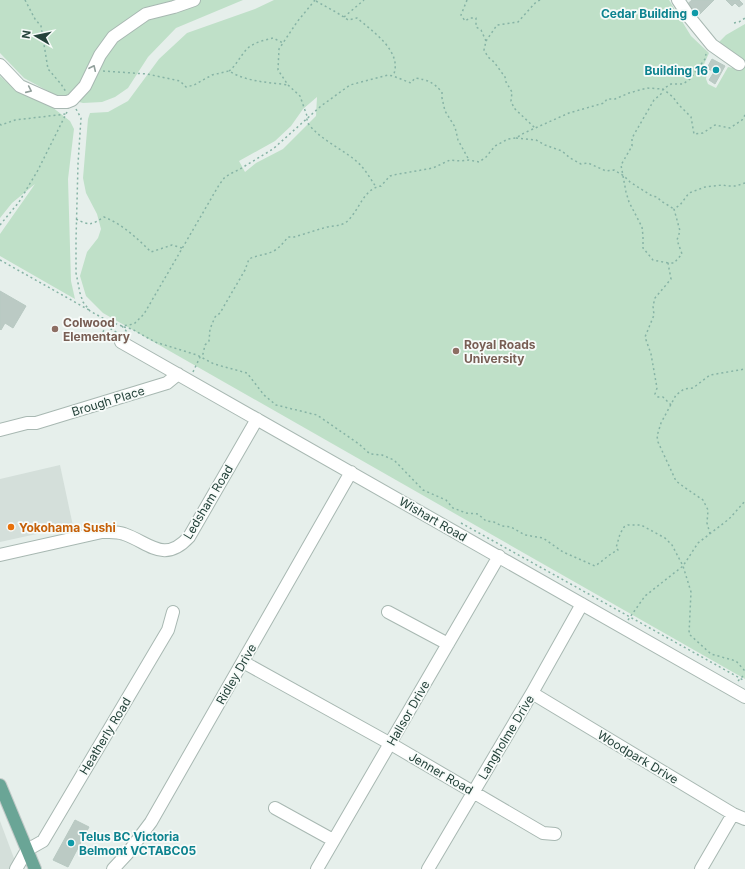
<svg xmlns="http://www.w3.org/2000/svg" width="745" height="869" font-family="Inter,sans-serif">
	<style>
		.built { fill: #d4dfda }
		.green { fill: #bfe0c8; fill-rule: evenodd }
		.building { fill: #bbcac4; stroke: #b8c9c2 }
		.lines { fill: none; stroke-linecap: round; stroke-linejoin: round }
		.minor-casing { stroke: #a8b8b2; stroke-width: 14 }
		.major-casing { stroke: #c2cac8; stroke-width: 14 }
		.path { stroke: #86b3a5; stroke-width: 1.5; stroke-dasharray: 2 3; stroke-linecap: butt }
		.minor { stroke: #fff; stroke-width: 12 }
		.major { stroke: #6aa596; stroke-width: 12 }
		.oneway { stroke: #92a09c }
		.culture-dot { fill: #0f9aa8; stroke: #f7fbf9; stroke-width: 1.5 }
		.education-dot { fill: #8d6e63; stroke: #f7fbf9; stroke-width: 1.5 }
		.food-dot { fill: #e8710a; stroke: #f7fbf9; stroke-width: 1.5 }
		.labels { text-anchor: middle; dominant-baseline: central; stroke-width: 3.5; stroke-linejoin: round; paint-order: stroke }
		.culture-label { font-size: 12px; font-weight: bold; fill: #0d838f; stroke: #f7fbf9; text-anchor: end }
		.education-label { font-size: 12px; font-weight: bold; fill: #785e54; stroke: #f7fbf9; text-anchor: start }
		.street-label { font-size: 12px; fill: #24423a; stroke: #f7fbf9 }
		.food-label { font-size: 12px; font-weight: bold; fill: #c56008; stroke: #f7fbf9; text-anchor: start }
	</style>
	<rect width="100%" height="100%" fill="#e6efeb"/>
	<path class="built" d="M60,465L73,526L0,542V479Z
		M0,821L18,869H0Z"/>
	<path class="green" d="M0,0H243L176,28L148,57L128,88L115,97L102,102L83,103L57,96L24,78L0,53Z
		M274,0H669L691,36L709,53L701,71L707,74L706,79L708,84L716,88L728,67L733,68L739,64L717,44L726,35L745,24V679L103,313L86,296L80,276L87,252L98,238L101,229L97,214L86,193L83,178L88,119L90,113L108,112L128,101L159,59L187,33L255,9ZM317,97L316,116L283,149L256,163L245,172L239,161L275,141L291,126L303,109Z
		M0,76L14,89L52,107L70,121L74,129L68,179L71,281L75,299L0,256V234L35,184L12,203L0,218Z"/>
	<path class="building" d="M692,0H714L695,19L684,7Z
		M726,0H739L743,4L739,7L735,3L732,6Z
		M712,59L725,66L715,84L709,80L714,72L707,68Z
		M0,291L26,306L13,328L5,323L1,330L0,329Z
		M75,820L89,827L68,867L53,860Z"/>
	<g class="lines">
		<defs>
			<path id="minor" d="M678,0L690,18L712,45L739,64
				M0,65L20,86L56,102H67L72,100L85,86L100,55L113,37L146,14L174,7L194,0
				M121,342L745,697
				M0,430L27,423H36L167,383L178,374
				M0,555L102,532C109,532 117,531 124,534C150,543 164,564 189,537L257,419
				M388,612L448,644
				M243,662L391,744L543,833L555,834
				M532,693L733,814L745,819
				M275,808L333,840
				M16,869L27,850L43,841L168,630L173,612
				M113,869L127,854L151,822L351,472
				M317,869L499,556
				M428,869L532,693L582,604
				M701,869L733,814"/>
			<path id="major" d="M0,785L35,869"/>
		</defs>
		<use href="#minor" class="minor-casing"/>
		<use href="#major" class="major-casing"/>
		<path class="path" d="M25,0L35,19L41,26L48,69L61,84L66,92
			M315,0L297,22L279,49L278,70L288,85L300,96L307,116V122C319,139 339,147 355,160C364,167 370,178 376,187
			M467,0L461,15L465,21L470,18H476V27L481,30L486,41L484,50L488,57L494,62L505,77L506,82L512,92L511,101L514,108L535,128
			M316,1C328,8 337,12 348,20L357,18C372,31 404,52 393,76
			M344,17L364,0
			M734,23L739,22L745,18
			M486,41L497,25L518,22L536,2L540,0
			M103,71L147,74L180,81L186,87L194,85L212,75L229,71C247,82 267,82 288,85
			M229,71C237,65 241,54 249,47C256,42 265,40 273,38L283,43
			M76,109L81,118L78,164L76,240V273L80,293L83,302L90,311L108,321L122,326L134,324L144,314L219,185L225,177L232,173L240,169L273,149L321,106L350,85L388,75L393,76L411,83L415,78C428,80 433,82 442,92V98L445,111L455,127L458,140L469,160
			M0,124L1,125L15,120L66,114
			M516,138L536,140L545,145L562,151L570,158L581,164L588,163L606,171L614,170L624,176L630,182L652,196L657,197L661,201L674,209
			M76,219C90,226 91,225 104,217C122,224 137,238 151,252L172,245L182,248
			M0,225L19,202L38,170L67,112
			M0,260L89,310
			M668,263L653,260L643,248V236L642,227L629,202L626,192L621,165L632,146V138L654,100L661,94L663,89L671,84H683L690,79L705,59L706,54
			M106,326L118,333
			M122,326L127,332V335
			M124,327L132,329L155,342L197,355L214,364L247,373L264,395L276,405L317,415L359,444L370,454L382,455L394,460L423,490L446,500L453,508L466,513L478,514L486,521L494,522L502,526L511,527L525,535L543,538L563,552L595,566C603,561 609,554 618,550L616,548L620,534L624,527L628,525H641L665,538L672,545L683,566L691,592L689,634L711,654L736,661L745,671
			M103,332L108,321
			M193,372L200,357L203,354L205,345L209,341L210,329L215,317L220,313L245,270L249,259C257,255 266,255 274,251C280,247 284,242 288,237H294C305,234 316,230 327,227C333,226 339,226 345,223C359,213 362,189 381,186L390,176L393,175L433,168L450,160L461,161L469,160L479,162L486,157L495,146L508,139L516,138L524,133L569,113L604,103L607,99H615L629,93L647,88L663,89L673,97L678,104L691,117L694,134L703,133L715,125L730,128L742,120L745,115
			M671,405L663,397H658L655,394L657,388L651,354L645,337L654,315L653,306L655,298L671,279L668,263H674L682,254L677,240L680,231L674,209L680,205L689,193L705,187L722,185L728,186H736L745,183
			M461,523L745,681
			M710,534L707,523L708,510L703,500L684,487L676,481L658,442L657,436L661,423L676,395L684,389L693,388L710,375L745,369
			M628,620L645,596L683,566L698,543L729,519L745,501
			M738,681L745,674"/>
		<use href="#minor" class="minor"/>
		<use href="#major" class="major"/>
	</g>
	<defs><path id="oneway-chevron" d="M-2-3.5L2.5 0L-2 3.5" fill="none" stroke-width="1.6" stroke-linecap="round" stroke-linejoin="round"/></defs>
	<g class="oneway">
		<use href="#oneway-chevron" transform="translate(93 68) rotate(-65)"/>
		<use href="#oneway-chevron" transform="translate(29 90) rotate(24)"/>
	</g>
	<g class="culture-dot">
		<circle cx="695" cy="13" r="4"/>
		<circle cx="716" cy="70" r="4"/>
		<circle cx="71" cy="843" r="4"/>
	</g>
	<g class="education-dot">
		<circle cx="55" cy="329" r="4"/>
		<circle cx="456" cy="351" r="4"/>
	</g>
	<circle class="food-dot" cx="11" cy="527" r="4"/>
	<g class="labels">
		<g class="culture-label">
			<text x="687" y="13">Cedar Building</text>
			<text x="708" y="70">Building 16</text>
			<text x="79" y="836" text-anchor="start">Telus BC Victoria<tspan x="79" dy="14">Belmont VCTABC05</tspan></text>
		</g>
		<g class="education-label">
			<text x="63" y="322">Colwood<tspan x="63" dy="14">Elementary</tspan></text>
			<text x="464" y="344">Royal Roads<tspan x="464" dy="14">University</tspan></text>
		</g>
		<g class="street-label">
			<text transform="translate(108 401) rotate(-17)">Brough Place</text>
			<text transform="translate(208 502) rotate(-59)">Ledsham Road</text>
			<text transform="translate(433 519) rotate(30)">Wishart Road</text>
			<text transform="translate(236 674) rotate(-60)">Ridley Drive</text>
			<text transform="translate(408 713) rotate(-60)">Hallsor Drive</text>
			<text transform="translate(105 736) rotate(-59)">Heatherly Road</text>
			<text transform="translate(506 737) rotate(-59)">Langholme Drive</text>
			<text transform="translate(638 757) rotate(31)">Woodpark Drive</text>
			<text transform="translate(441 773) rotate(30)">Jenner Road</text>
		</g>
		<g class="food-label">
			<text x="19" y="527">Yokohama Sushi</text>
		</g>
	</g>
	<g transform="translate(36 36) rotate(279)" stroke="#f7fbf9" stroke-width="3" paint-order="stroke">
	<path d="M0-3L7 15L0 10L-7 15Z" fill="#24423a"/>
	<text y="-6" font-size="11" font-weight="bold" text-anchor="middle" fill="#24423a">N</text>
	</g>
</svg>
